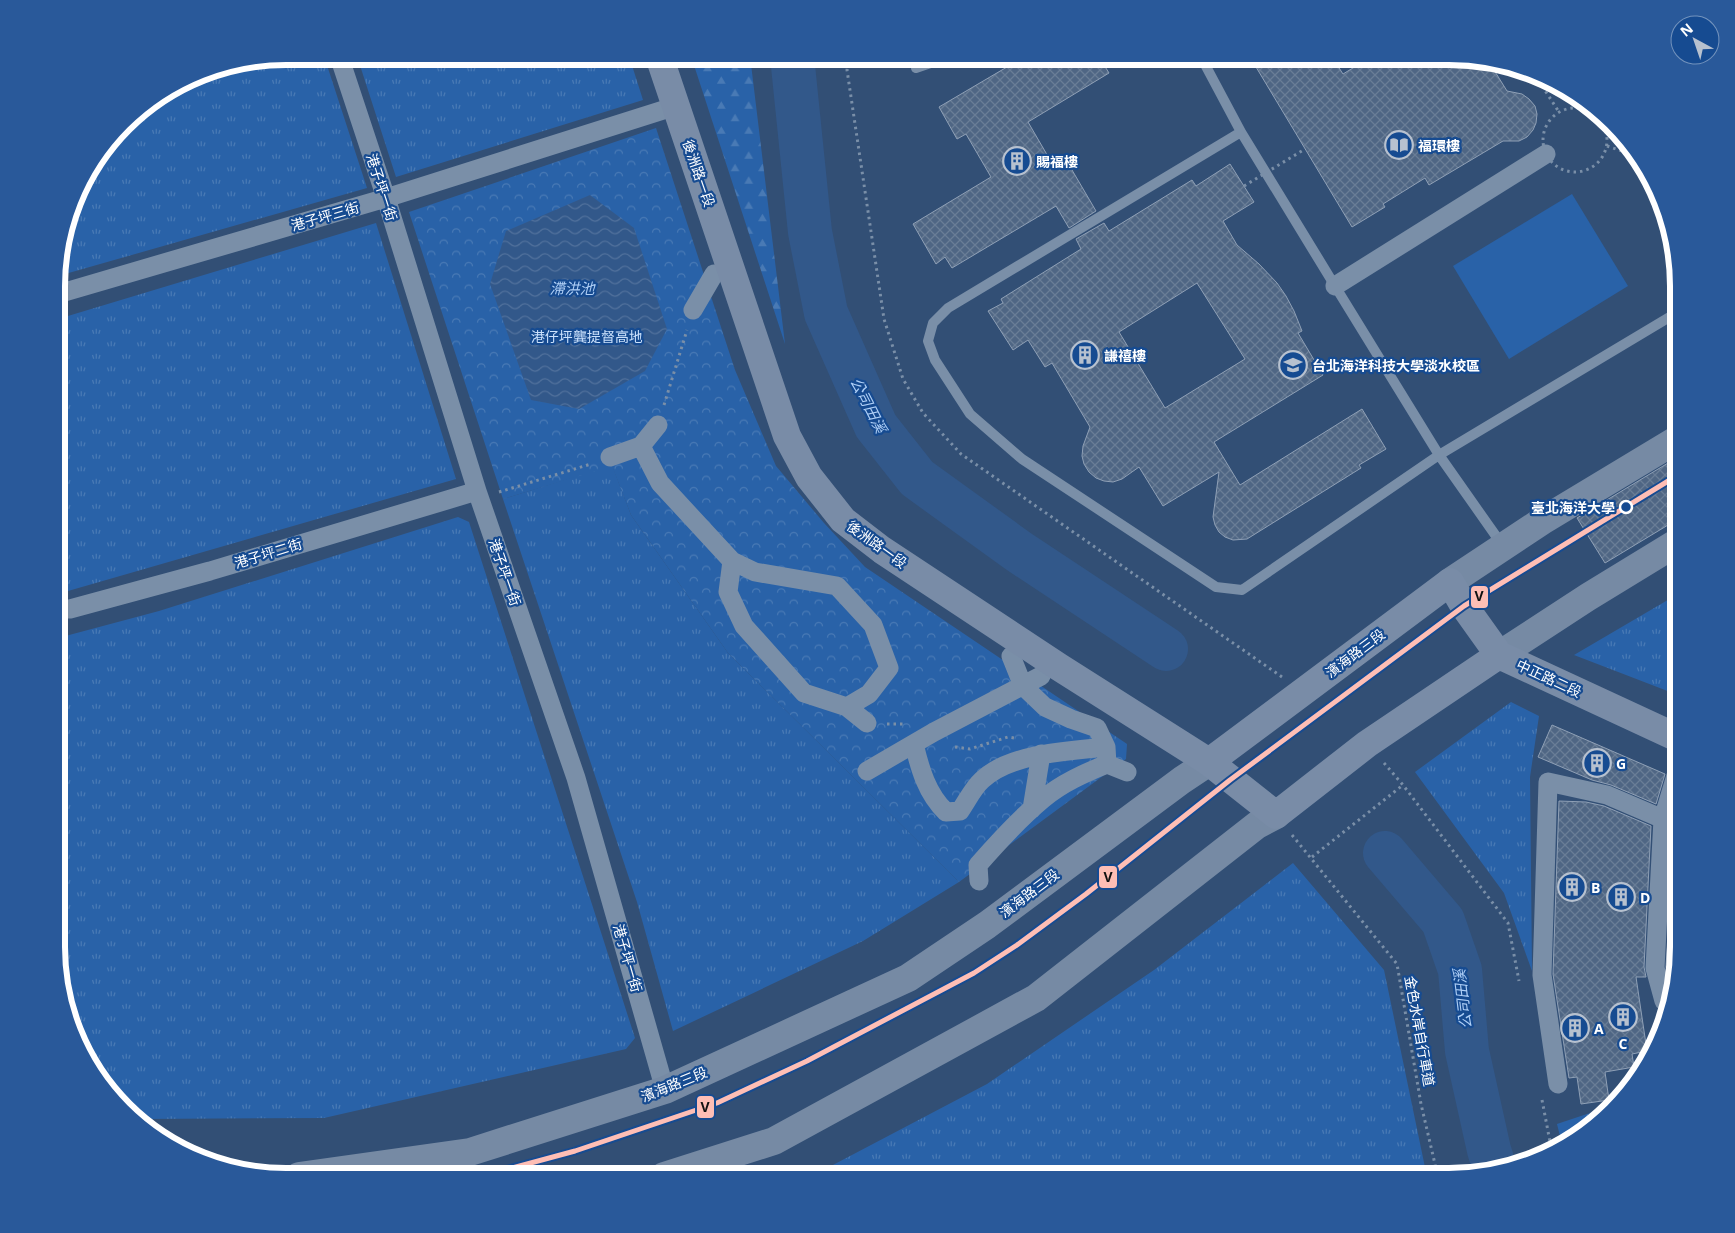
<svg xmlns="http://www.w3.org/2000/svg" width="1735" height="1233" font-family="'Open Sans','Noto Sans TC',sans-serif">
	<style>
		.grass { fill: url(#grass-tufts) }
		.forest { fill: url(#forest-firs) }
		.park { fill: url(#park-crowns) }
		.pitch { fill: #2962a8 }
		.water { fill: url(#water-waves) }
		.lines { fill: none; stroke-linecap: round; stroke-linejoin: round }
		.river { stroke: #32588a; stroke-width: 44 }
		.building { fill: url(#building-cross-hatch); stroke: #8fa0b6; fill-rule: evenodd }
		.path { stroke: #7a8fa8; stroke-width: 3; stroke-dasharray: 2.5 4; stroke-linecap: butt }
		.lane { stroke: #7a8fa8; stroke-width: 10 }
		.street { stroke: #7a8fa8; stroke-width: 19 }
		.secondary { stroke: #768aa4; stroke-width: 28 }
		.primary { stroke: #798ca7; stroke-width: 28 }
		.path-bridge { stroke: #7a8fa8; stroke-width: 3; stroke-dasharray: 2.5 4; stroke-linecap: butt }
		.rail-1-casing { stroke: #164b91; stroke-width: 9 }
		.rail-1 { stroke: #febeb5; stroke-width: 5 }
		.stop-dot { fill: #164b91; stroke: #fff; stroke-width: 2.5 }
		.labels { text-anchor: middle; dominant-baseline: central; stroke-width: 4.5; stroke-linejoin: round; paint-order: stroke }
		.poi-label { font-size: 14px; font-weight: bold; fill: #fff; stroke: #164b91; text-anchor: start }
		.street-label { font-size: 14px; fill: #fff; stroke: #164b91 }
		.park-label { font-size: 14px; fill: #cbe1fc; stroke: #164b91 }
		.stop-label { font-size: 14px; font-weight: bold; fill: #fff; stroke: #164b91; text-anchor: end }
		.water-label { font-size: 15px; font-style: italic; fill: #b0d0f7; stroke: #164b91 }
		.rim { fill: none; stroke: #fff; stroke-width: 6 }
		.line-badge { stroke: #164b91; stroke-width: 2 }
		.pale-badge-label { font-size: 14px; text-anchor: middle; font-weight: bold; fill: #111 }
	</style>
	<defs>
		<pattern id="grass-tufts" width="24" height="20" patternUnits="userSpaceOnUse" patternTransform="scale(1.25)"><rect width="24" height="20" fill="#2962a8"/><path d="M3 7l-1-3M5 7V3M7 7l1-3M15 17l-1-3M17 17v-4M19 17l1-3" fill="none" stroke="#497ab5"/></pattern>
		<pattern id="forest-firs" width="22" height="20" patternUnits="userSpaceOnUse" patternTransform="scale(1.25)"><rect width="22" height="20" fill="#2962a8"/><path d="M5 1l3.5 6h-7zM16 11l3.5 6h-7z" fill="#497ab5"/></pattern>
		<pattern id="park-crowns" width="20" height="18" patternUnits="userSpaceOnUse" patternTransform="scale(1.25)"><rect width="20" height="18" fill="#2962a8"/><path d="M2 6a3 3 0 1 1 6 0M12 15a3 3 0 1 1 6 0" fill="none" stroke="#497ab5"/></pattern>
		<pattern id="water-waves" width="16" height="10" patternUnits="userSpaceOnUse" patternTransform="scale(1.25)"><rect width="16" height="10" fill="#32588a"/><path d="M0 5q4-4 8 0t8 0" fill="none" stroke="#51719c"/></pattern>
		<pattern id="building-cross-hatch" width="8" height="8" patternUnits="userSpaceOnUse" patternTransform="scale(1.25)"><rect width="8" height="8" fill="#4f6684"/><path d="M0 0l8 8M0 8l8-8" fill="none" stroke="#697d96"/></pattern>
	</defs>
	<rect width="100%" height="100%" fill="#324f75"/>
	<path class="grass" d="M286,56H324L367,188L58,276V256L80,184L134,113L176,87L178,92L204,83L201,73Z
		M357,56H629L643,100L396,177Z
		M376,223L456,479L68,591H58V319Z
		M612,465L631,515L728,653L959,882L863,941L673,1031L637,902L503,499Z
		M458,517L469,522L635,1038L626,1049L324,1118L137,1119L87,1062L58,977V638L159,611Z
		M1678,594V695L1574,655Z
		M1511,702L1539,716L1530,777L1532,971L1504,893L1415,772Z
		M1293,863L1384,970L1427,1177L812,1176L987,1084L1154,970Z"/>
	<path class="forest" d="M691,56H750L785,344Z
		M1605,1108L1562,1144L1557,1124Z"/>
	<path class="park" d="M656,128L735,370L776,466L824,523L865,567L1127,744L1126,759L959,882L728,653L631,515L612,466L503,499L409,212Z"/>
	<path class="pitch" d="M1572,194L1628,286L1509,359L1453,266Z"/>
	<path class="water" d="M590,195L634,228L667,329L645,371L579,409L531,400L490,284L506,231Z"/>
	<g class="lines">
		<path class="river" d="M792,56L810,232L826,313L876,426L917,478L1018,551L1166,649
			M1385,853L1443,921L1460,970L1467,1051L1489,1150L1494,1166"/>
	</g>
	<path class="building" d="M1024,57H1099L1109,73L1028,122L1053,165L1065,158L1096,211L1069,228L1056,206L952,268L945,257L936,264L913,224L991,177L966,134L957,139L939,107Z
		M1250,57H1332L1343,74L1371,57H1464L1489,62L1507,91L1522,94L1529,99L1535,106L1537,114L1536,123L1533,130L1527,137L1519,141H1503L1429,185L1425,178L1383,204L1385,207L1352,227Z
		M1230,164L1254,202L1223,221L1237,245L1259,264L1277,283L1286,296L1294,311L1302,331L1298,333L1323,375L1214,442L1240,485L1362,409L1386,449L1359,465L1361,468L1247,539L1233,540L1225,537L1219,532L1215,525L1213,517L1219,472L1163,506L1139,467L1122,479L1113,482L1104,481L1096,478L1089,472L1084,464L1082,456L1083,446L1090,427L1052,363L1045,367L1028,340L1013,350L988,311L1003,303L1001,299L1081,249L1076,239L1104,223L1109,231L1192,180L1196,186ZM1197,283L1245,359L1165,408L1119,332Z
		M1678,457V519L1605,563L1577,518Z
		M1552,725L1665,774L1656,804L1611,785L1592,780L1538,757Z
		M1559,801L1586,802L1604,806L1651,826L1644,967L1646,977H1636L1647,1051L1632,1054L1634,1067L1605,1072L1609,1100L1581,1104L1577,1077L1569,1078L1553,974Z
		M1674,831H1678V962L1675,978L1669,977L1666,967Z"/>
	<g class="lines">
		<path class="path" d="M849,56L847,70L884,319L903,379L923,413L961,454L1282,677
			M1535,75L1559,112
			M1543 140a32 32 0 1 1 64 0a32 32 0 1 1-64 0Z
			M1607,146L1634,155
			M664,405L687,330
			M499,492L591,464
			M887,724H903
			M955,747L970,749L1008,737L1014,738
			M1384,763L1403,785L1508,923L1519,981
			M1292,835L1397,964L1421,1104L1438,1177
			M1312,857L1403,785
			M1542,1100L1552,1152"/>
		<path class="lane" d="M1201,57L1241,132L1335,286L1439,455L1503,546
			M916,68L948,57
			M1241,132L948,308L933,323L928,341L935,360L970,414L1022,459L1216,587L1242,590L1439,455L1678,312"/>
		<path class="street" d="M339,56L386,198L477,491L576,778L665,1090
			M1335,286L1546,154
			M58,294L386,198L676,106
			M693,310L714,274
			M641,446L658,425
			M610,457L641,446L660,483L732,561L728,592L744,626L804,693L847,707L869,694L889,668L873,625L837,586L755,572L732,561
			M58,609H70L210,571L477,491
			M1011,656L1023,686L1045,707L1071,719L1097,728L1106,747
			M847,707L867,723
			M914,744C920,769 927,794 946,812L960,811C967,801 973,788 982,780C1010,753 1069,751 1106,747L1107,764L1127,772
			M867,771L934,732L1041,676
			M1032,809L1041,754
			M979,881L978,865C998,842 1019,819 1043,799C1062,783 1085,773 1107,764
			M1664,1001L1655,968L1663,819L1678,769
			M1558,1084L1542,975L1548,782L1607,795L1663,819L1678,820"/>
		<path class="secondary" d="M1450,582L1542,521L1678,439
			M1499,655L1588,597L1678,542
			M299,1176L470,1152L665,1090L908,978L987,925L1182,780L1209,762
			M664,1176L774,1141L1036,998L1257,825L1276,815"/>
		<path class="primary" d="M659,56L787,436L809,477L843,520L882,550L1059,667L1209,762L1276,815L1367,744L1499,655
			M1209,762L1450,582L1464,606L1499,655L1678,738"/>
		<path class="path-bridge" d="M1244,186L1305,149"/>
		<defs>
			<path id="rail-1" d="M483,1176L575,1151L717,1103L807,1061L974,973L1017,945L1086,894L1230,780L1464,606L1678,475"/>
		</defs>
		<use href="#rail-1" class="rail-1-casing"/>
		<use href="#rail-1" class="rail-1"/>
	</g>
	<defs>
		<symbol id="library-ring" viewBox="-11 -11 22 22"><circle r="9.5" fill="#164b91" stroke="#b7c1cf" stroke-width="1.5"/><path d="M-6-4Q-3-5.5-.7-3.5V5Q-3 3-6 4ZM6-4Q3-5.5 .7-3.5V5Q3 3 6 4Z" fill="#b7c1cf"/></symbol>
		<symbol id="building-ring" viewBox="-11 -11 22 22"><circle r="9.5" fill="#164b91" stroke="#b7c1cf" stroke-width="1.5"/><path d="M-4-6H4V6H1V3H-1V6H-4ZM-2.5-4.3h1.7v1.8h-1.7ZM.8-4.3h1.7v1.8H.8ZM-2.5-1h1.7V.8h-1.7ZM.8-1h1.7V.8H.8Z" fill="#b7c1cf"/></symbol>
		<symbol id="university-ring" viewBox="-11 -11 22 22"><circle r="9.5" fill="#164b91" stroke="#b7c1cf" stroke-width="1.5"/><path d="M0-5L7-2L0 1L-7-2ZM-4 1L0 2.5L4 1V4Q0 6-4 4Z" fill="#b7c1cf"/></symbol>
	</defs>
	<g fill-rule="evenodd">
		<use href="#library-ring" x="1383" y="129" width="32" height="32"/>
		<use href="#building-ring" x="1001" y="145" width="32" height="32"/>
		<use href="#building-ring" x="1069" y="339" width="32" height="32"/>
		<use href="#university-ring" x="1277" y="349" width="32" height="32"/>
		<use href="#building-ring" x="1581" y="747" width="32" height="32"/>
		<use href="#building-ring" x="1556" y="871" width="32" height="32"/>
		<use href="#building-ring" x="1605" y="881" width="32" height="32"/>
		<use href="#building-ring" x="1607" y="1001" width="32" height="32"/>
		<use href="#building-ring" x="1559" y="1012" width="32" height="32"/>
	</g>
	<circle class="stop-dot" cx="1626" cy="507" r="6"/>
	<g class="labels">
		<g class="poi-label">
			<text x="1418" y="145">福環樓</text>
			<text x="1036" y="161">賜福樓</text>
			<text x="1104" y="355">謙禧樓</text>
			<text x="1312" y="365">台北海洋科技大學淡水校區</text>
			<text x="1616" y="763">G</text>
			<text x="1591" y="887">B</text>
			<text x="1640" y="897">D</text>
			<text x="1594" y="1028">A</text>
			<text x="1623" y="1043" text-anchor="middle">C</text>
		</g>
		<g class="street-label">
			<text transform="translate(699 173) rotate(71)">後洲路一段</text>
			<text transform="translate(382 187) rotate(72)">港子坪一街</text>
			<text transform="translate(325 216) rotate(-16)">港子坪三街</text>
			<text transform="translate(877 544) rotate(36)">後洲路一段</text>
			<text transform="translate(268 553) rotate(-17)">港子坪二街</text>
			<text transform="translate(505 572) rotate(71)">港子坪一街</text>
			<text transform="translate(1355 653) rotate(-37)">濱海路三段</text>
			<text transform="translate(1549 678) rotate(25)">中正路二段</text>
			<text transform="translate(1029 893) rotate(-37)">濱海路三段</text>
			<text transform="translate(628 958) rotate(74)">港子坪一街</text>
			<text transform="translate(1420 1031) rotate(80)">金色水岸自行車道</text>
			<text transform="translate(674 1084) rotate(-22)">濱海路三段</text>
		</g>
		<g class="park-label">
			<text x="587" y="336">港仔坪龔提督高地</text>
		</g>
		<g class="stop-label">
			<text x="1615" y="507">臺北海洋大學</text>
		</g>
		<g class="water-label">
			<text x="572" y="288">滯洪池</text>
			<text transform="translate(869 405) rotate(63)">公司田溪</text>
			<text transform="translate(1462 999) rotate(-97)">公司田溪</text>
		</g>
	</g>
	<path d="M0 0H1735V1233H0ZM286 65H1449A221 221 0 0 1 1670 286V947A221 221 0 0 1 1449 1168H286A221 221 0 0 1 65 947V286A221 221 0 0 1 286 65Z" fill="#29599a" fill-rule="evenodd"/>
	<path class="rim" d="M286 65H1449A221 221 0 0 1 1670 286V947A221 221 0 0 1 1449 1168H286A221 221 0 0 1 65 947V286A221 221 0 0 1 286 65Z"/>
	<g class="line-badge">
		<rect x="1470" y="585" width="19" height="24" rx="5" fill="#febeb5"/>
		<rect x="1098" y="865" width="20" height="24" rx="5" fill="#febeb5"/>
		<rect x="696" y="1095" width="19" height="24" rx="5" fill="#febeb5"/>
	</g>
	<g class="pale-badge-label">
		<text x="1479" y="601">V</text>
		<text x="1108" y="882">V</text>
		<text x="705" y="1112">V</text>
	</g>
	<g transform="translate(1695 40) rotate(320)"><circle r="24" fill="#164b91" stroke="#7393bd"/>
	<path d="M0-4L9 19L0 12L-9 19Z" fill="#b7c1cf"/>
	<text y="-8" font-size="14" font-weight="bold" text-anchor="middle" fill="#ffffff">N</text>
	</g>
</svg>
